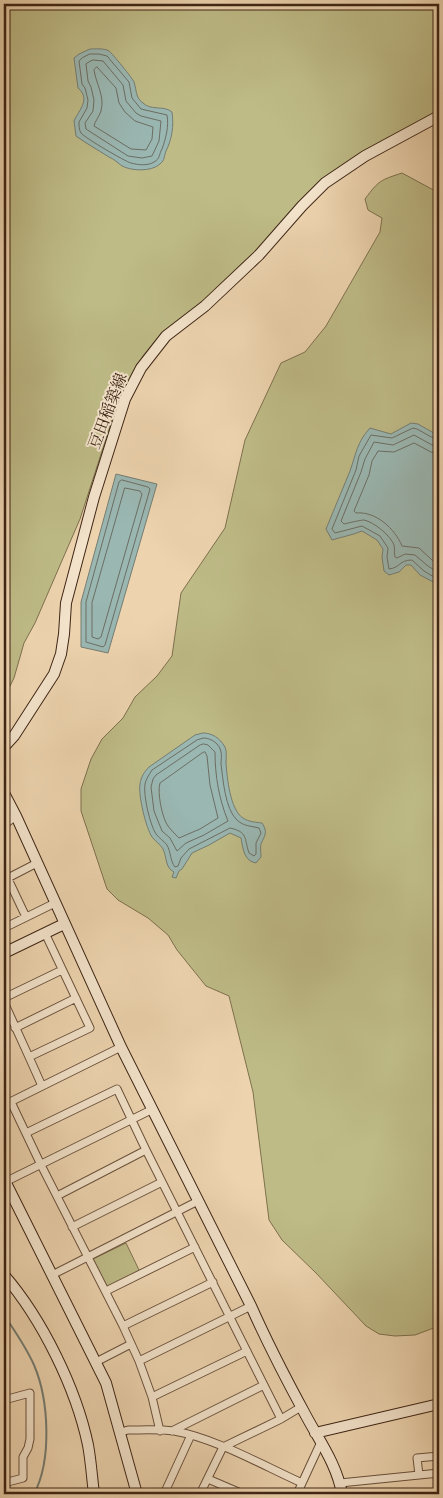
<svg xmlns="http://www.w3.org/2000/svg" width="443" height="1498" font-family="'Libre Bodoni','Noto Serif JP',serif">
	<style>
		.green { fill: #bebb87; stroke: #7e704e }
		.water { fill: #9ab7b2; stroke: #757d73 }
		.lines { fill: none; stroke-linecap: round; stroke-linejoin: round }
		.shore { stroke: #6c6e64; stroke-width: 1 }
		.stream { stroke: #757d73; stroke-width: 2 }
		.street-casing { stroke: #6a513c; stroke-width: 9 }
		.secondary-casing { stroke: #3e2515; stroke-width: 12 }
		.street { stroke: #f3e3cb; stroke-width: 7 }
		.secondary { stroke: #f3e3cb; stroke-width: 10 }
		.labels { text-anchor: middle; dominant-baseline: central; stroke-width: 4; stroke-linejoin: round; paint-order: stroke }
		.street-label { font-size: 16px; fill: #3e2515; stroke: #f3e3cb }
	</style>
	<rect width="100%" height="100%" fill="#edd4af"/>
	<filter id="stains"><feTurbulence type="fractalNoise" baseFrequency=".004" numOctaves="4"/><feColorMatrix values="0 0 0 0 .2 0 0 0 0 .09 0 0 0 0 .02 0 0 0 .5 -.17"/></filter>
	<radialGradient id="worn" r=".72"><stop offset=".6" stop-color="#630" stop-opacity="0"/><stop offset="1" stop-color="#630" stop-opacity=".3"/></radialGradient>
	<path class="green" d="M4,4H439V115L323,181L255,256L201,306L173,326L156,340L143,356L118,402L80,519L35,623L24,643L14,678L6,694L4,696Z
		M402,173L439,193V1326L415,1335L395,1336L379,1334L366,1326L316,1273L282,1240L269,1220L253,1092L229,996L206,986L177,950L168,935L148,918L118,900L107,889L81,811V789L91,759L102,739L123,718L135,697L157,676L172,656L181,593L225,528L245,440L281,363L305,352L326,326L380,232L382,218L368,210L365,199C379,180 381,180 402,173Z
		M126,1243L140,1272L107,1288L93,1259Z"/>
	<path class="water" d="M90,49C96,49 104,48 109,51C112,53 133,79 134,82C137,91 135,97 143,103C151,111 164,105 172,112C174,126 172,139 166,151C164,156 165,160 160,164C151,172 132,171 122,166C118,163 114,159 109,157C98,150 87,144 76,136L74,121C79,110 91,99 78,88L74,58L79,54Z
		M411,423L418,424L439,436V585L420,575L411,565H406L399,572L389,575L384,571L382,557L383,549L377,540L362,531C353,535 341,537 332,540L326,529C334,510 342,490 350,471C356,454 357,442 370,428L391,434Z
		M116,474L157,484L108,653L81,647V602Z
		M203,733C212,733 220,738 225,747C227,751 226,758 226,763C227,777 230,810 243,818C249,822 255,822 262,823C268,832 265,835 261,844C260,847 261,853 261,857L256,863C244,861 243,849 241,838L230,833L209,845L192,853L182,869L179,871L176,878L172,877L174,872C165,868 167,857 163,849C160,844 155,841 152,837C146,828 138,795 140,784C141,777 144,772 149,767L195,735Z"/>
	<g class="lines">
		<path class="shore" d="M90,54H99L107,56L129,82L132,98L141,109L167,115C169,126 166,138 162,149C159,154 160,159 154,162C148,166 138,165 131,163C126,162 85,138 81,133C79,130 79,126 79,122L87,108L88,100L85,88L82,84L79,61L82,58Z
			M93,60L103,61L123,85L126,101L136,113L141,116L161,121L159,141L152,156L142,158L128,156L86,129L85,123L93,111L94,100L91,87L88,81L86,64Z
			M97,67L116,88L119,103L125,112L135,121L153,127L152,139L146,150L131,149L94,126C95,121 99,117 101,111C105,96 96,84 94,70Z
			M439,440L435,439L417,429L413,428L392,438L371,435L359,456L356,470L332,529L335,533L362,526L380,536L388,548L387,557L389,569C400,568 399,560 412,560L424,571L439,580
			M439,446L432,445L414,435L393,445L374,442L365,459L361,472L341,521L344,524C348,523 361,520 364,520C374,522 391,536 394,545C395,549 394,554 395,557L397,558L405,554L415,555L428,566L439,573
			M439,454L431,452L414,443L394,452L378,451L372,461L369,475L354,511L356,513C376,511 395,529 402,546L419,548L432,560L439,564
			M122,480L148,487L150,489L105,645L103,647L86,642V602L119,482Z
			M125,488L140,491L142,494L101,637L98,639L92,637V603Z
			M204,738C211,738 220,744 221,752C222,755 221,760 221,764C223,779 225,809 237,820C243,826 251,826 259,828L261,833L256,843V854L254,856L249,853C244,838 248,832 230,828L189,849L181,858L178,866L175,867C170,861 171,852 167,845C164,841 159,838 156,834C150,825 143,795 145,784C146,779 149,775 152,770L197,740Z
			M204,744L208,745L215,752C215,776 219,799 228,821L204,835L186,843L177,851L170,838L162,831L154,811L151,787L153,779L156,775L200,745Z
			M205,752L207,756L210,785L218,818L200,829L179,838C175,834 171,830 168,826C162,818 157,792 160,783L202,753Z"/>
		<path class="stream" d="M4,1315C15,1331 26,1347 34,1365C49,1400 52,1460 34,1494"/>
		<defs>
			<path id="street" d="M4,825L16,816
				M8,879L26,917
				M4,880L37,863
				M4,928L55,903
				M4,998L62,970
				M4,1002L29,1057L90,1028L45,933
				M15,1028L76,998
				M29,1057L42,1086
				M11,1102L41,1165L123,1326L139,1361L152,1397L160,1431
				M4,1105L121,1047
				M26,1133L117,1089L146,1150L281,1419
				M5,1182L153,1109
				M57,1196L146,1150
				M72,1227L162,1182
				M52,1275L198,1201
				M106,1291L195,1247
				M123,1326L213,1282
				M139,1361L251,1306
				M96,1362L131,1344
				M152,1397L247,1351
				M4,1400L30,1393V1439L28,1448L23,1457V1478L4,1483
				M172,1431L264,1385
				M121,1432L128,1430C143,1430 159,1429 174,1431C215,1438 264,1466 302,1483
				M419,1475L417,1458L439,1456
				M208,1479L243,1494
				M340,1483L439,1473
				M164,1494L191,1435
				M200,1494L223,1447L281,1419L301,1407
				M297,1494L321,1442"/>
			<path id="secondary" d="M4,747L14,736L54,674L61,654L64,634L66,603L94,497L125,399L141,368L166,336L205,306L259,255L302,206L325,183L365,156L439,116
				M4,793L16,816L121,1047L251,1306C267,1342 285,1377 304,1412C318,1439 337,1464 342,1494
				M4,953L64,924
				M4,1179L106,1383L137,1494
				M4,1275C42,1319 76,1388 88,1445C91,1461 92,1478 94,1494
				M315,1433L439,1404"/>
		</defs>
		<use href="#street" class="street-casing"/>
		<use href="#secondary" class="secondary-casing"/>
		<use href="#street" class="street"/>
		<use href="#secondary" class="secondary"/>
	</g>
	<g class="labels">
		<g class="street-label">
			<text transform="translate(108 411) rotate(-69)">豆田稲築線</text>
		</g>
	</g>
	<rect width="443" height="1498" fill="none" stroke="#edd4af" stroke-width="20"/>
	<rect x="5" y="5" width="433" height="1488" fill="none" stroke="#3e2515" stroke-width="2.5"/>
	<rect x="10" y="10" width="423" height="1478" fill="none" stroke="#3e2515"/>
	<rect width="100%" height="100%" filter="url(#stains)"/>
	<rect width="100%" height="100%" fill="url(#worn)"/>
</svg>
